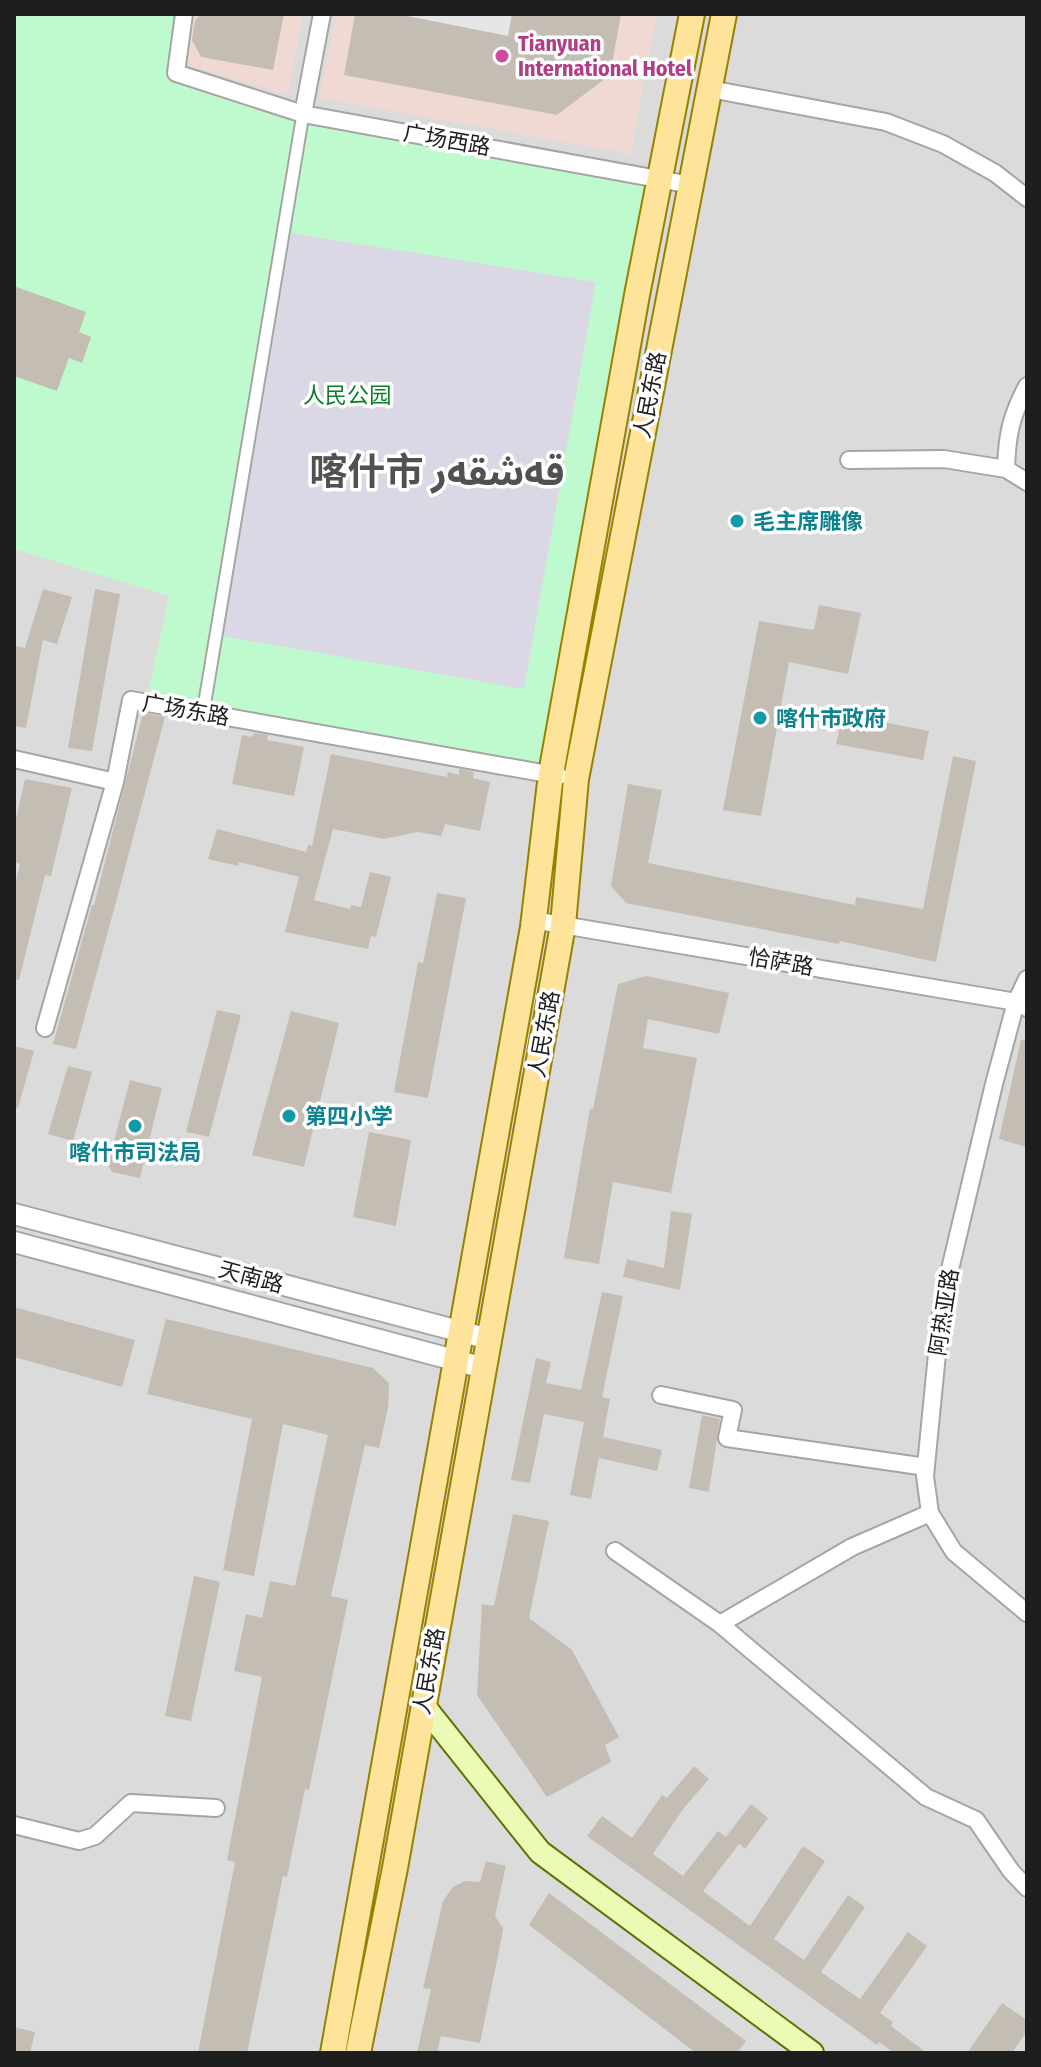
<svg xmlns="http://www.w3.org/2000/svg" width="1041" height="2067" font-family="'Fira Sans Condensed','Noto Sans Arabic','Noto Sans SC',sans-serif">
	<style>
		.residential { fill: #dcdbdb }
		.commercial { fill: #f0d9d2 }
		.park { fill: #bfface }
		.parking { fill: #e6e6e6 }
		.plaza { fill: #dad8e5 }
		.building { fill: #c4bdb3 }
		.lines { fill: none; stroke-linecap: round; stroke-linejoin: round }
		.pedestrian-casing { stroke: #a5a5a5; stroke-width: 15 }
		.minor-casing { stroke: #a5a5a5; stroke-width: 20 }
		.tertiary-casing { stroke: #a5a5a5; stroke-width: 24 }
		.secondary-casing { stroke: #567702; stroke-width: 26 }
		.primary-casing { stroke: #988000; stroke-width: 28 }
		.pedestrian { stroke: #fff; stroke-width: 11 }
		.minor { stroke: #fff; stroke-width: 16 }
		.tertiary { stroke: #fff; stroke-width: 20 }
		.secondary { stroke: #ebfbb6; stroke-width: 22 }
		.primary { stroke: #fee49a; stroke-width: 24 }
		.hotel-dot { fill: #d1479c; stroke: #fff; stroke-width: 3 }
		.culture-dot { fill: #0f9aa8; stroke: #fff; stroke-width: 3 }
		.labels { text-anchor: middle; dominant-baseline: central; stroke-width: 7; stroke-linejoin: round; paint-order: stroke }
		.hotel-label { font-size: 22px; font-weight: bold; fill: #b23c85; stroke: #fff; text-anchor: start }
		.street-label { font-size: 22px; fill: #1e1e1e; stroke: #fff }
		.park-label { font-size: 22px; fill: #097f28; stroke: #fff }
		.culture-label { font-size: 22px; font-weight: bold; fill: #0d838f; stroke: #fff; text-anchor: start }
		.town-label { font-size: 38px; font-weight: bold; fill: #515151; stroke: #fff }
	</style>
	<rect width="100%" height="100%" fill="#efede4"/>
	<path class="residential" d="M14,14H1027V2053H14Z"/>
	<path class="commercial" d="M193,14H303L288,95L185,64Z
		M336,14H657L631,154L319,98Z"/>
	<path class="park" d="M14,14H184L176,72L303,114L660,179L551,774L146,702L169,596L14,549Z"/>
	<path class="parking" d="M397,14H512L508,36Z"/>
	<path class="plaza" d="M291,233L596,282L524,689L222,636Z"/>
	<path class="building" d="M200,14H284L273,70L201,57L192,40L195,21Z
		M355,14H397L508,36L512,14H621L610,75L557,115L344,75Z
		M14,286L86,312L79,332L91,337L82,363L69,358L57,391L14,376Z
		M43,589L72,597L57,644L43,640L26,728L14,726V646L25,648Z
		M95,589L120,594L92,751L68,748Z
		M819,605L861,613L848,674L789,662L761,816L723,810L759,621L814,630Z
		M143,713L165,717L116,902L76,1049L53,1044L92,905H94Z
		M843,714L929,731L923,760L836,744Z
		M254,733L268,735L267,740L304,747L294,796L232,784L242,735L252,737Z
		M331,754L447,777L448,772L459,775V769L474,772L473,778L490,782L480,831L445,824L441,836L418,832L384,839L333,829L314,900L350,909L351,905L361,907L370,872L391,877L376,937L371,936L368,949L285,932L299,877L239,862L238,866L208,859L217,829L306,852L308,845L312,846Z
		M953,756L976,761L936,962L840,941L839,944L626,903L611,886L628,784L662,790L648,863L855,905L856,897L923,909Z
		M25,779L72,788L51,876L45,875L19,980L14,979V889L20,864L14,862V828Z
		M437,893L466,898L428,1098L394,1092L418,962L423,963Z
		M646,976L729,993L719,1034L648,1019L643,1048L697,1058L671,1193L613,1182L599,1264L564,1258L590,1109H593L618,984Z
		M217,1010L241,1015L209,1137L186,1132Z
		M291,1011L339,1023L304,1167L252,1155Z
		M1021,1040H1027V1147L999,1139Z
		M14,1046L34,1051L18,1108L14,1107Z
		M68,1066L92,1072L73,1141L48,1134Z
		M130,1080L162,1088L140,1178L112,1172L108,1164Z
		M369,1132L411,1140L396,1226L353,1217Z
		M671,1211L692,1214L680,1290L623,1277L627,1259L664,1268Z
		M602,1292L623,1296L602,1397L610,1399L603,1437L662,1450L657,1471L599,1458L591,1499L570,1495L584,1422L544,1414L530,1483L511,1480L536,1358L551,1362L546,1383L581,1390Z
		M14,1307L135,1340L122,1387L14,1357Z
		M166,1319L373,1368L389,1383L388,1408L379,1448L365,1445L331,1596L348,1600L309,1790L305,1789L287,1877L283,1876L247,2053H198L235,1862L227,1860L262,1677L234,1671L246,1614L262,1618L270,1581L295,1586L328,1435L283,1424L254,1576L223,1570L252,1419L147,1394Z
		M702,1415L720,1419L709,1492L689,1488Z
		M513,1514L549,1521L529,1618L572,1650L619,1737L605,1745L611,1762L547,1797L477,1695L482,1604L494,1606Z
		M194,1576L220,1582L191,1721L165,1716Z
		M694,1766L709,1779L683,1809L653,1854L683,1876L718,1831L726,1837L751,1804L768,1818L745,1849L739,1844L703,1891L750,1926L803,1846L825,1861L774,1939L804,1960L848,1895L865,1907L821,1972L860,1999L908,1932L927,1946L880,2013L893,2022L891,2026L927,2053H894L879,2042L877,2045L587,1836L602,1816L632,1838L662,1795L667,1798Z
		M486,1861L506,1866L495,1916L503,1928L502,1936L480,2043L441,2036L437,2053H417L431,1989L423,1988L443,1901L453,1887L465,1881L480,1882Z
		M549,1893L746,2041L737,2053H696L529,1925Z
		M1002,2003L1027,2020V2031L1012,2053H967Z
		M14,2027L35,2032L30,2053H14Z"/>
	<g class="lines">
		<defs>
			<path id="pedestrian" d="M203,713L303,114"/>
			<path id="minor" d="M184,14L176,73L303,114
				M322,14L303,114L691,185
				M710,89L886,122L943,144L995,173L1027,198
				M1027,386C1011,416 1007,435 1006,469L1027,482
				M849,460L944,459L1006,469
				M14,759L115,782
				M533,920L1016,1002L1027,1008
				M1027,979L1016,1002L994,1084L942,1303L925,1476L930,1513L954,1552L1027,1613
				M45,1028L115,782L131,700L559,776
				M661,1395L733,1410L727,1438L926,1467
				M615,1551L720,1624L926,1797L976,1820L1011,1871L1027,1888
				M720,1624L852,1547L930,1513
				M14,1825L79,1841L95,1836L131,1803L216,1808"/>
			<path id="tertiary" d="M14,1214L489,1339
				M14,1242L484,1368"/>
			<path id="secondary" d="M423,1705L540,1852L812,2053"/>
			<path id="primary" d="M333,2053L533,927L551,774L637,295L692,14
				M358,2053L395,1868L563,925L576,779L724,14"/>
		</defs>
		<use href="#pedestrian" class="pedestrian-casing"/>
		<use href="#minor" class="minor-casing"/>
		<use href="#tertiary" class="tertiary-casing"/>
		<use href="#secondary" class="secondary-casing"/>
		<use href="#primary" class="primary-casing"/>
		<use href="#pedestrian" class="pedestrian"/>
		<use href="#minor" class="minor"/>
		<use href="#tertiary" class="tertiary"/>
		<use href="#secondary" class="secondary"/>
		<use href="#primary" class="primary"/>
	</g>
	<circle class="hotel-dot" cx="502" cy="56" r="8"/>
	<g class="culture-dot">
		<circle cx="737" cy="521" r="8"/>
		<circle cx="760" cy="718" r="8"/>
		<circle cx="289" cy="1116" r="8"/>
		<circle cx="135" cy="1126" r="8"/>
	</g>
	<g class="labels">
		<g class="hotel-label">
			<text x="518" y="43">Tianyuan<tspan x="518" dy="25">International Hotel</tspan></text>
		</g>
		<g class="street-label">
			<text transform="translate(447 140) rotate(10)">广场西路</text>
			<text transform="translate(650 395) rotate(-79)">人民东路</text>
			<text transform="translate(186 710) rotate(10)">广场东路</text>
			<text transform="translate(781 962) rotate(10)">恰萨路</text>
			<text transform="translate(544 1034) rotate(-80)">人民东路</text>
			<text transform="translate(251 1277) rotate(15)">天南路</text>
			<text transform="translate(944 1312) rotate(-81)">阿热亚路</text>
			<text transform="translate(429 1671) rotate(-80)">人民东路</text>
		</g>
		<g class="park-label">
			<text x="347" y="395">人民公园</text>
		</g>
		<g class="culture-label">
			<text x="753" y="521">毛主席雕像</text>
			<text x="776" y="718">喀什市政府</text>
			<text x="305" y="1116">第四小学</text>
			<text x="135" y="1152" text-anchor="middle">喀什市司法局</text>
		</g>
		<g class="town-label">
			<text x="437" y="472">喀什市 قەشقەر</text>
		</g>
	</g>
	<rect width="1041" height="2067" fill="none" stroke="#1e1e1e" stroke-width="32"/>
</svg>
